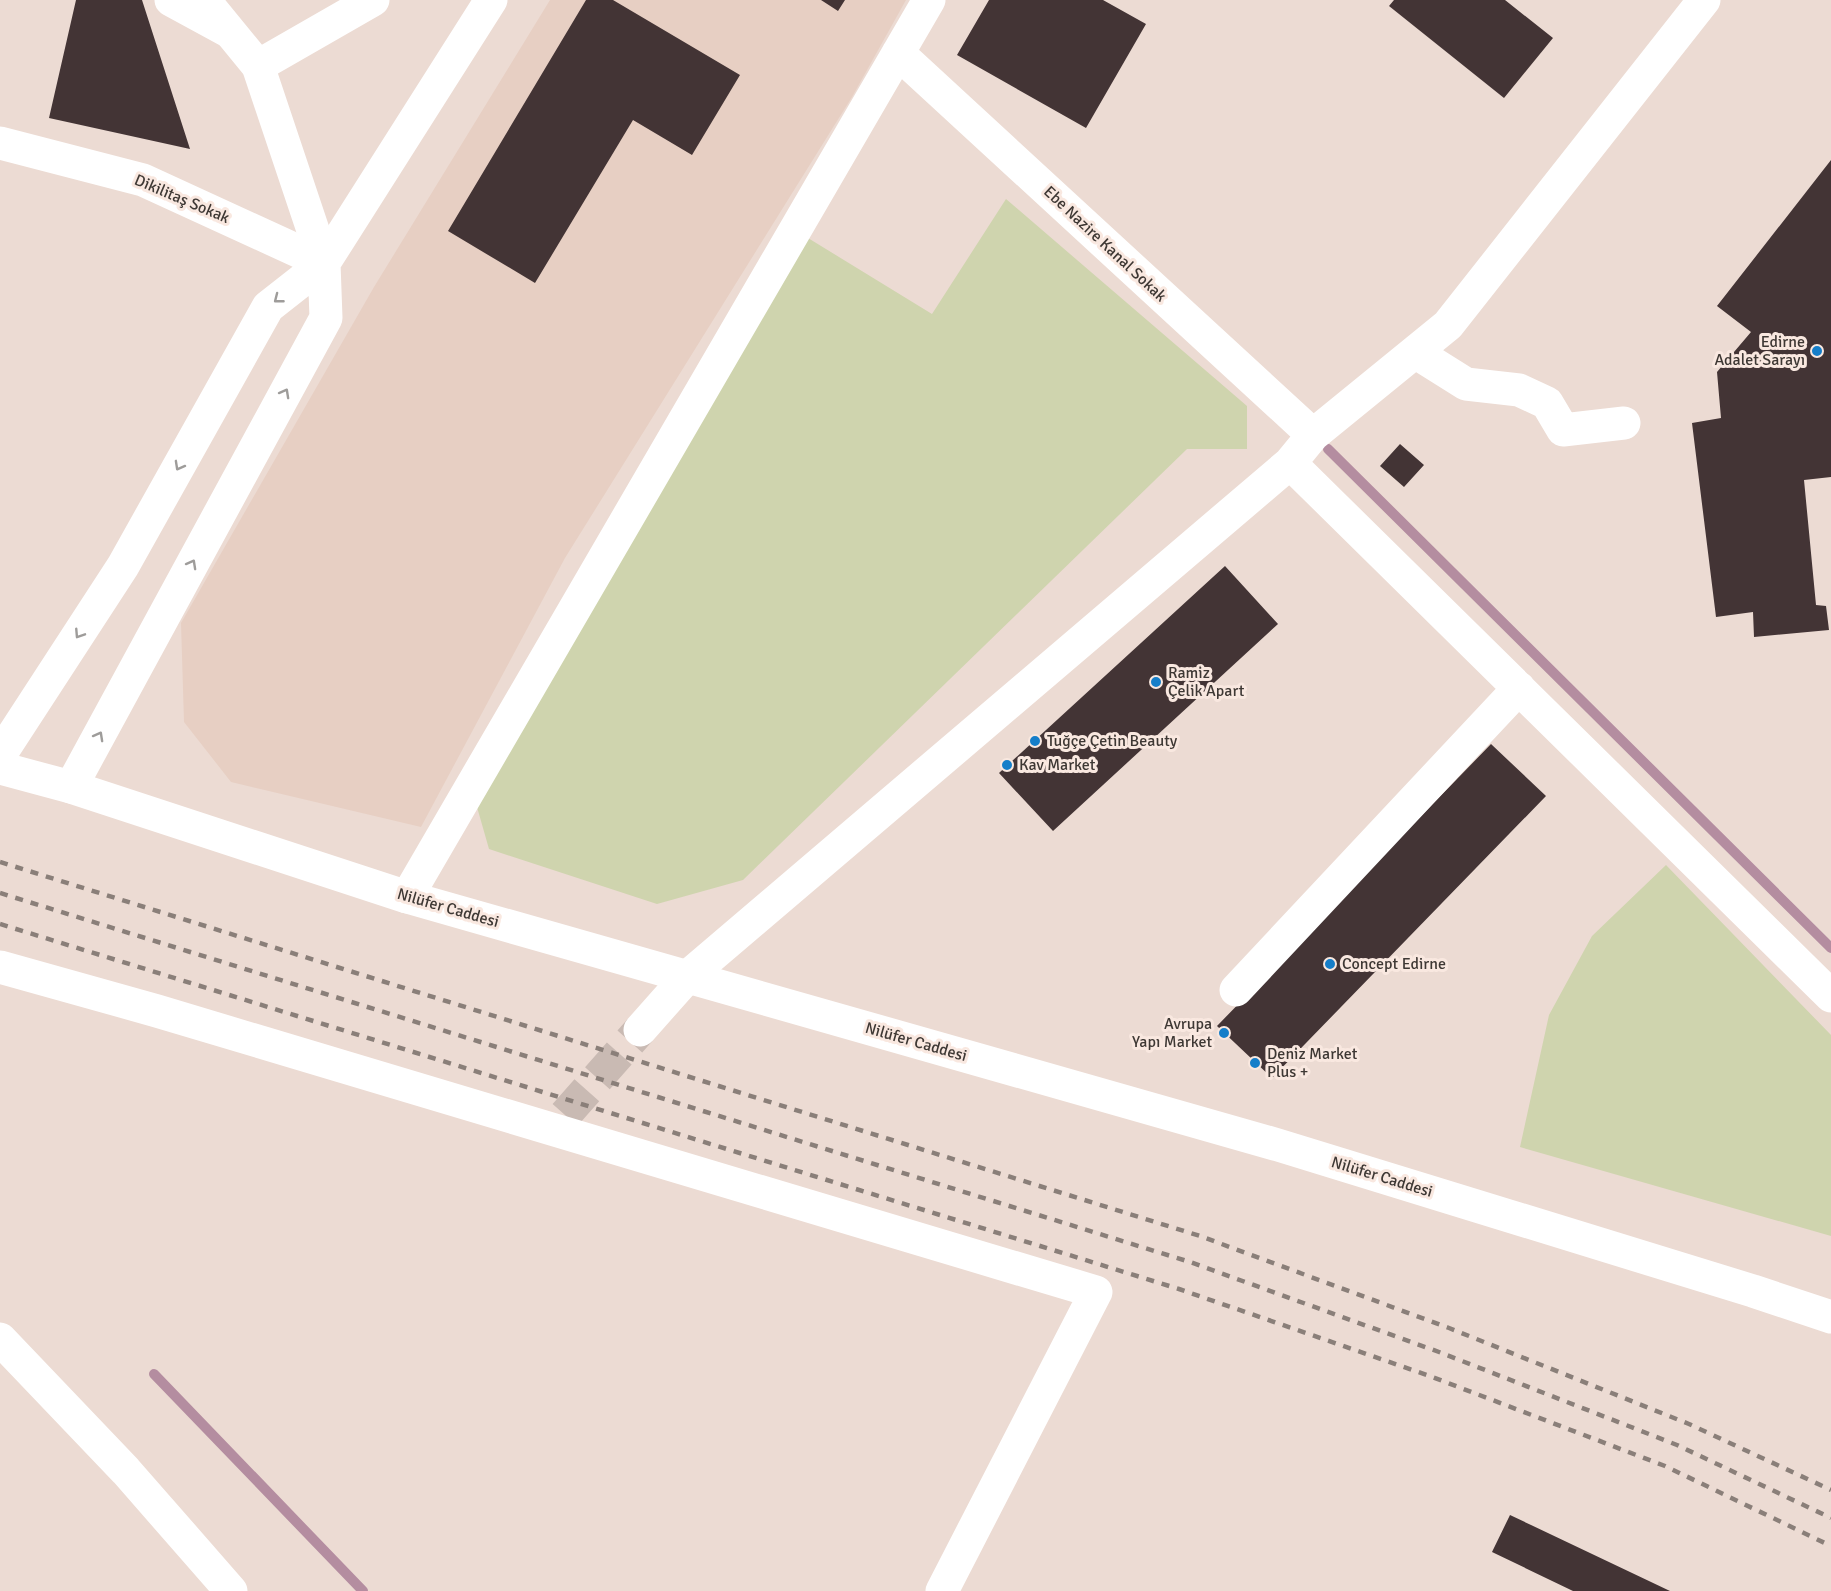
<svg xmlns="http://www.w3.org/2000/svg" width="1831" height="1591" font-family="Signika,sans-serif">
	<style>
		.built { fill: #e7cfc3 }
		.green { fill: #cfd4ae }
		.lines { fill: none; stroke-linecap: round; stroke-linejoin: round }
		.stream { stroke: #b48da0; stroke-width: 10 }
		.building { fill: #433435 }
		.minor-tunnel { stroke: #c9bab3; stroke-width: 33; stroke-dasharray: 33 16; stroke-linecap: butt }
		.minor { stroke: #fff; stroke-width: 33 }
		.major { stroke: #fff; stroke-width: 33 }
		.rail { stroke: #8a7f79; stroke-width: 4.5; stroke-dasharray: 8 8; stroke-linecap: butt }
		.oneway { stroke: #9e9c9a }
		.poi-dot { fill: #157ec9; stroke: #f9e8e0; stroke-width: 2 }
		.labels { text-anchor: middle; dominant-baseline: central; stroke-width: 6; stroke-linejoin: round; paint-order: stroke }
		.street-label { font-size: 16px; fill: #3e3834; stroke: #f9e8e0 }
		.poi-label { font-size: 16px; fill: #3e3834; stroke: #f9e8e0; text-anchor: start }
	</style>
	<rect width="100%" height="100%" fill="#ecdbd3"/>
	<path class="built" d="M550,0H906L852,97L565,558L421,827L231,782L184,722L181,623L374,287Z"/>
	<path class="green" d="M1006,199L1247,406V449H1187L743,880L657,904L489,849L475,800L808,238L932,314Z
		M1666,865L1831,1035V1236L1520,1147L1549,1015L1592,936Z"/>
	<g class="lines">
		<path class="stream" d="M1328,449L1831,948
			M154,1374L363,1591"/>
	</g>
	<path class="building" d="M76,0H142L190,149L49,118Z
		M586,0H613L740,75L692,155L633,120L535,283L448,231Z
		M821,0H845L838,11Z
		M989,0H1103L1146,24L1086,128L957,55Z
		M1394,0H1505L1553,38L1504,98L1389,6Z
		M1831,160V477L1804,480L1816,605L1826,606L1829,630L1754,637L1753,612L1716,617L1692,423L1721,418L1717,372L1751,332L1717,306Z
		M1400,444L1424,465L1404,487L1380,466Z
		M1225,566L1278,624L1053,831L999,773Z
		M1491,744L1546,796L1272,1078L1217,1026Z
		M1510,1515L1670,1591H1573L1492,1552Z"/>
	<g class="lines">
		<path class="minor-tunnel" d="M565,1115L640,1030"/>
		<path class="minor" d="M171,0L228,31
			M898,53L1313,435
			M258,66L373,0
			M0,143L143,180L324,263
			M1415,352L1466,384L1519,390L1547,403L1563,430L1624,423
			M1290,463L1831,996
			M0,755L123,566L268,307L324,263L491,0
			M71,787L326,318L324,263
			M407,897L929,0
			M0,967L157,1011L1096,1292L942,1591
			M1236,990L1519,688
			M640,1030L687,977L1290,463L1313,435L1448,325L1704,0
			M0,1339L126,1471L231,1591"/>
		<path class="major" d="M204,0L258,66L324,263
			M0,768L71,787L407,897L1278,1145L1753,1291L1831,1317"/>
		<path class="rail" d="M0,862L1200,1236L1449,1328L1689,1424L1831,1490
			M0,893L1190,1262L1439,1352L1677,1445L1831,1518
			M0,924L1179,1289L1427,1375L1665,1466L1831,1546"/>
	</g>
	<defs><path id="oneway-chevron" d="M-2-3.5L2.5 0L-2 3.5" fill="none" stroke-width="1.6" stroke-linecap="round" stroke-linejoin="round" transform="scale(1.5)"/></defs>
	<g class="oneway">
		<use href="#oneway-chevron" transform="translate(278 299) rotate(142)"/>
		<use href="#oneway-chevron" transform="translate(285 393) rotate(-61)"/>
		<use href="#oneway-chevron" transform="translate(179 466) rotate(119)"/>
		<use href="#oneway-chevron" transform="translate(192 564) rotate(-61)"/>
		<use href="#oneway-chevron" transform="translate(79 634) rotate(123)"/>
		<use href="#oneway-chevron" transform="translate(99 736) rotate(-61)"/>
	</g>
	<g class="poi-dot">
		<circle cx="1817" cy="351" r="6"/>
		<circle cx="1156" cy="682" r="6"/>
		<circle cx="1035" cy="741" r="6"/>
		<circle cx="1007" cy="765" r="6"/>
		<circle cx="1330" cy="964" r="6"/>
		<circle cx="1224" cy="1033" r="6"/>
		<circle cx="1255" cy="1063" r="6"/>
	</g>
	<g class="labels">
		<g class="street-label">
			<text transform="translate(182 199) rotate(23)">Dikilitaş Sokak</text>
			<text transform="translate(1105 244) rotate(43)">Ebe Nazire Kanal Sokak</text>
			<text transform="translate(448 908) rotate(16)">Nilüfer Caddesi</text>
			<text transform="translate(916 1042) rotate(16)">Nilüfer Caddesi</text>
			<text transform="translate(1382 1177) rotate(17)">Nilüfer Caddesi</text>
		</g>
		<g class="poi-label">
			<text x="1805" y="342" text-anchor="end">Edirne<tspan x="1805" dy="18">Adalet Sarayı</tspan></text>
			<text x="1168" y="673">Ramiz<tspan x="1168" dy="18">Çelik Apart</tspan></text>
			<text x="1047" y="741">Tuğçe Çetin Beauty</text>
			<text x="1019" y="765">Kav Market</text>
			<text x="1342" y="964">Concept Edirne</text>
			<text x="1212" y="1024" text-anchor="end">Avrupa<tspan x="1212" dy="18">Yapı Market</tspan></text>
			<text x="1267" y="1054">Deniz Market<tspan x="1267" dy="18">Plus +</tspan></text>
		</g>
	</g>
</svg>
